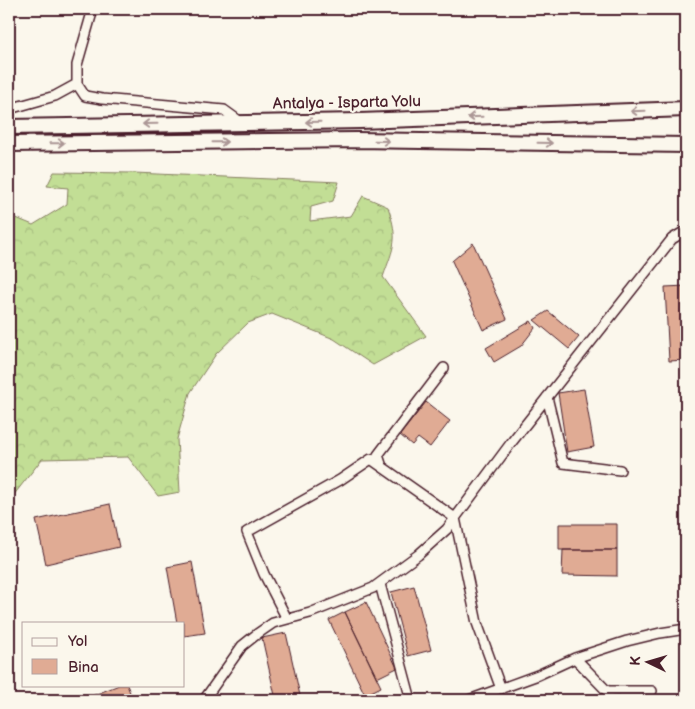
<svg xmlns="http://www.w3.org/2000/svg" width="695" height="709" font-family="'Balsamiq Sans',sans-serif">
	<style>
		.forest { fill: url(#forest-crowns); stroke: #867e60 }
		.building { fill: #e0ab94; stroke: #4a1f2b }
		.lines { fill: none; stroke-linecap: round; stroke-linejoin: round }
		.minor-casing { stroke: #4a1f2b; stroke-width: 12 }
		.highway-casing { stroke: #4a1f2b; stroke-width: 18 }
		.minor { stroke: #fbf7ec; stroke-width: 9 }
		.highway { stroke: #fbf7ec; stroke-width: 14 }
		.oneway { stroke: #ab9695 }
		.labels { text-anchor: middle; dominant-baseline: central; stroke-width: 4.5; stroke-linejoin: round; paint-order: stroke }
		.street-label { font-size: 16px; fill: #4a1f2b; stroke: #fbf7ec }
	</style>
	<defs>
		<pattern id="forest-crowns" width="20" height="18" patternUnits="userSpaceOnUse" patternTransform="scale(1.25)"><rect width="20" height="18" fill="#c2de95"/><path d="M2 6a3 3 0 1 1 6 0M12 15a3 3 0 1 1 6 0" fill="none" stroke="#a8be81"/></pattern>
	</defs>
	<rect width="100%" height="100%" fill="#fbf7ec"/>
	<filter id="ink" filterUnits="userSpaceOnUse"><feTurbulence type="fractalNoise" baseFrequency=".02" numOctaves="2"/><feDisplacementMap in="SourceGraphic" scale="10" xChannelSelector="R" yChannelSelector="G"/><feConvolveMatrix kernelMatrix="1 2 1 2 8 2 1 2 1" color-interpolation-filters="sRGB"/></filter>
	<g filter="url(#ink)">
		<path class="forest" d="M54,172L134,173L339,182L333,201L311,207L310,221L351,216L363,196L388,207C399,240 394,246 383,277L426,336L373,365L334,339L272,314L248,323L216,354L190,393L177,439L180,492L158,496L128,457L42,459L9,501V215L33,225L67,204L68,188L47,186Z"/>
		<path class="building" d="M473,243L507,319L483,330L452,261Z
			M686,286V360L669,361L665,287Z
			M548,311L579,337L569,349L534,320Z
			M531,321L535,328L521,346L494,362L486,348Z
			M584,389L594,447L567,452L558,393Z
			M426,402L450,421L430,447L418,438L412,445L400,435Z
			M110,504L119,547L46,564L36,520Z
			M559,524H617V550H559Z
			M563,550H617V576L562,575Z
			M192,562L205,633L184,636V623H177L167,567Z
			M414,586L431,650L408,656L391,592Z
			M366,602L397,668L377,678L345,612Z
			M345,612L381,687L365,695L329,620Z
			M286,633L301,700H276L262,638Z
			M119,685H127L133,700H82Z"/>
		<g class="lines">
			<defs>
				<path id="minor" d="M93,9L77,65V84L85,96L102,99L224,110L242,123
					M9,109L55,96L77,84
					M547,397L563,463L620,470
					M382,467L378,455L444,368
					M380,584L411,700
					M287,619L264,574L247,532L340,480L371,459L455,518L477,623L501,689
					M575,658L607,691L609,700
					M607,691H652
					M204,700L242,646L257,634L273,623L310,613L373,588L418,555L447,529L511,443L672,239L682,233L686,234
					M469,700L538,675L575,658L627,641L660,633L686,629"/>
				<path id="highway" d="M9,127L360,121L686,109
					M9,144L357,140L686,145"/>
			</defs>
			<use href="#minor" class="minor-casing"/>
			<use href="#highway" class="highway-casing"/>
			<use href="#minor" class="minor"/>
			<use href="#highway" class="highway"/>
		</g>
		<defs><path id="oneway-shaft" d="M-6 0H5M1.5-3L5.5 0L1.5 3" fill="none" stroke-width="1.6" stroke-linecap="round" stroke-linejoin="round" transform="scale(1.25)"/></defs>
		<g class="oneway">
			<use href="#oneway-shaft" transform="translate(638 111) rotate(178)"/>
			<use href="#oneway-shaft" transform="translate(475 117) rotate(178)"/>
			<use href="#oneway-shaft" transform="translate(313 122) rotate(179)"/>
			<use href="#oneway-shaft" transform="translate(150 124) rotate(179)"/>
			<use href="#oneway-shaft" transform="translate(382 141) rotate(1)"/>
			<use href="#oneway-shaft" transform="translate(220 142) rotate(-1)"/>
			<use href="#oneway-shaft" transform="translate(57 143) rotate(-1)"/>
			<use href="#oneway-shaft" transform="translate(545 143) rotate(1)"/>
		</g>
	</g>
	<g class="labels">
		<g class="street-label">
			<text transform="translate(347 103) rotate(-1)">Antalya - Isparta Yolu</text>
		</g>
	</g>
	<rect width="695" height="709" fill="none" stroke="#fbf7ec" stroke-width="30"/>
	<rect x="15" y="15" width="665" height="679" fill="none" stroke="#4a1f2b" stroke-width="2" filter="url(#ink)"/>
	<rect x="22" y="622" width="162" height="65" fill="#fbf7ec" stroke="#b4a19f"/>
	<rect x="32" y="638" width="25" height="8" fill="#fbf7ec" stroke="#b4a19f"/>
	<text x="68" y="646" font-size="15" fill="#4a1f2b">Yol</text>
	<rect x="32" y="659" width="25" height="15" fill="#e0ab94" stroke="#b4a19f"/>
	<text x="68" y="672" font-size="15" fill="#4a1f2b">Bina</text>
	<g transform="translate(648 662) rotate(275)" stroke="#fbf7ec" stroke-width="4" paint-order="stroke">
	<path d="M0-4L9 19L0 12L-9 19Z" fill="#4a1f2b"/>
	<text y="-8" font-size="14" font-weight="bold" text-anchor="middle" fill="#4a1f2b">K</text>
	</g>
</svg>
